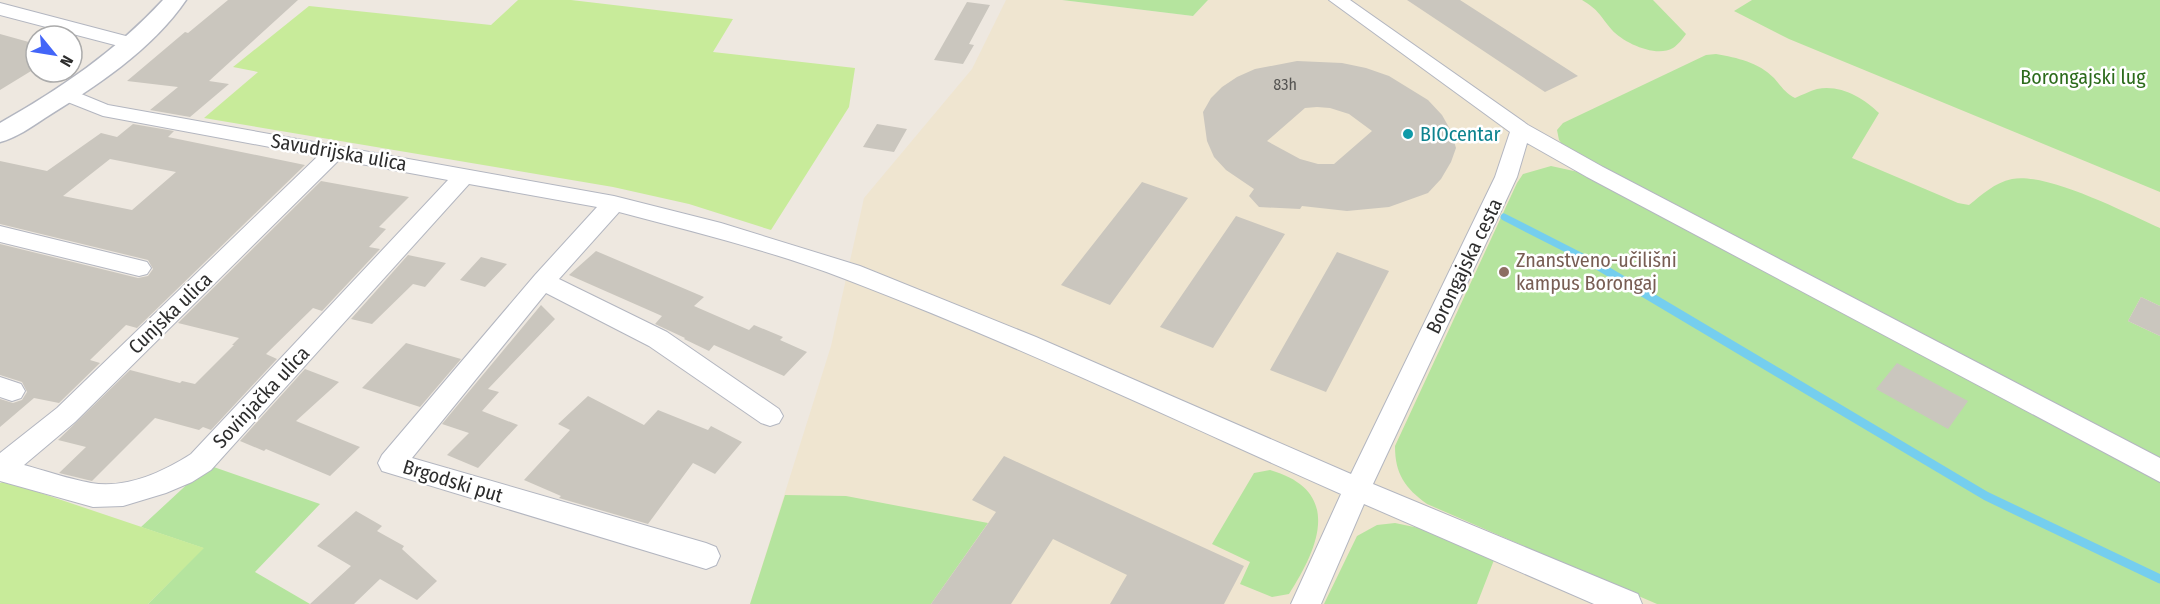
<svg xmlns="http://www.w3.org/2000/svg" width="2160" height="604" font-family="'Fira Sans Condensed',sans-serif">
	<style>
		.education { fill: #efe5d0 }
		.green { fill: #b5e49e }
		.pitch { fill: #c8eb9a }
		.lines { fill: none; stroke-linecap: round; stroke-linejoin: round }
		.stream-far1 { stroke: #75ceee; stroke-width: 7 }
		.stream { stroke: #75ceee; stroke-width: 9 }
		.building { fill: #cac6be; fill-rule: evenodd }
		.minor-casing { stroke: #b3b6c0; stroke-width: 2 }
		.tertiary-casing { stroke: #b3b6c0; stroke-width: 3 }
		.minor { fill: #fff; fill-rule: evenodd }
		.tertiary { fill: #fff; fill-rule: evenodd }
		.culture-dot { fill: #0f9aa8; stroke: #fff; stroke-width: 2 }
		.education-dot { fill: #8d6e63; stroke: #fff; stroke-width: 2 }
		.labels { text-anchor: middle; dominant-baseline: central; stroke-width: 5; stroke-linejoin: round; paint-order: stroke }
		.number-label { font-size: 16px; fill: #545351 }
		.park-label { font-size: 20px; fill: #2c6b1c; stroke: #fff }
		.culture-label { font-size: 20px; fill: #0d838f; stroke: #fff; text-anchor: start }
		.street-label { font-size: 20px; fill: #2d2d2d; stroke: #fff }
		.education-label { font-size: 20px; fill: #785e54; stroke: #fff; text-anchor: start }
	</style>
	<rect width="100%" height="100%" fill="#eee8e0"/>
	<path class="education" d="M1006,0H1062L1193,16L1208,0H2160V604H750L831,346L864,198L972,69Z"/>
	<path class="green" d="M1062,0H1208L1193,16Z
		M1582,0H1653L1686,34C1683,38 1678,45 1673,48C1656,58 1624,43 1612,30C1599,15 1600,11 1582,0Z
		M1752,0H2160V192L1789,39L1734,11Z
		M1716,54C1738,58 1758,62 1774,78C1781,86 1785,93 1795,98C1802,95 1810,91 1817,89C1840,84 1864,98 1879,113L1852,158L1958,203L1969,205C1983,194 1994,183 2012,179C2047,172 2126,213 2160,228V306L2141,297L2128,321L2160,336V463L1566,149L1559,140L1557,130L1563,123L1706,55Z
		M1551,166L1583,173L1880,333L2160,479V604H1657L1427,504C1405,488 1395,474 1395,446L1517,183L1523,174Z
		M208,465L320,504L255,572L310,604H148L203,548L141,527Z
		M1270,470C1343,491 1319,547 1289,594L1272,597L1240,584L1250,562L1212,544L1254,473Z
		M785,495L846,496L988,523L931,604H750Z
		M1395,523L1419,528L1494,560L1477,604H1324L1357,536L1377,525Z"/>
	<path class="pitch" d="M518,0H571L733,19L713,52L855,68L849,107L771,230L689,204L613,187L204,118L258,72L233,67L309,6L491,25Z
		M5,481L204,548L148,604H0V483Z"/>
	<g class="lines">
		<path class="stream-far1" d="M1504,217L1600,266"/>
		<path class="stream" d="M1597,265L1986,496L2160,579"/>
	</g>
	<path class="building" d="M228,0H298L209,81L229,84L190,117L150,110L178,87L127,81L185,32L188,33Z
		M1407,0H1460L1578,76L1545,92Z
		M967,2L990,5L969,44L974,45L963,64L934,60Z
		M0,34L36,44V68L0,90Z
		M1297,61L1342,63L1366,68L1389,76L1428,100L1442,115L1451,131L1456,148L1451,162L1441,179L1428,193L1389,207L1347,211L1302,206L1300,209L1259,207L1249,196L1254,189L1226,170L1214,157L1207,141L1203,112L1211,98L1222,87L1237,77L1255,69ZM1317,107L1330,108L1349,114L1372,131L1334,164H1318L1300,159L1267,141L1305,108Z
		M133,124L174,131L168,137L305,165L137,328L126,325L90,360L100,363L59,403L34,398L0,427V399L13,403L22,400L27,392L22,382L0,375V244L138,278L148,276L153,269L148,260L0,224V161L47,171L101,133L117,137ZM110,159L176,172L132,210L63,196Z
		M877,124L907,129L894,152L863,147Z
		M321,181L409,197L379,227L386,229L369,247L380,249L322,311L313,308L266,354L277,359L211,430L203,427L199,430L155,418L92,481L59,473L86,447L58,440L130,370L180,383L182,381L195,384L234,345H232L239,338L178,323Z
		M1142,182L1188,198L1110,305L1061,285Z
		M1236,216L1285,234L1213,348L1160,327Z
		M596,251L704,297L694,306L749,330L754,325L783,337L780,340L807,352L784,376L714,345L709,351L684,339L685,338L655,324L662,316L569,275Z
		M1337,252L1389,271L1326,392L1270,370Z
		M408,255L446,263L425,287L413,284L372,324L351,319Z
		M481,257L507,264L485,287L460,280Z
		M2141,297L2160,306V336L2128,321Z
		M541,305L555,319L488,389L499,392L482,411L518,425L478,468L447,455L469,433L442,424Z
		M406,343L461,359L420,407L362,388Z
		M1897,363L1968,401L1948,429L1876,389Z
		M305,369L339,382L296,421L360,447L330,476L266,449L264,451L240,441Z
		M588,396L644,425L658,410L708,430L711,426L742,442L715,474L693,463L648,524L559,498L561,496L524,480L570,430L558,424Z
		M1004,456L1244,566L1224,604H1110L1127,575L1053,539L1011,604H931L996,512L972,500Z
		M356,511L382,526L377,531L404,546L402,549L437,581L417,600L380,579L354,604H310L351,566L317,546Z"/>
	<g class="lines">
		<defs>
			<path id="minor" d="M1329,0H1350L1528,125L1603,167L2160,458V482L1587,177L1527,143L1517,177L1373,484L1638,594L1642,604H1594L1364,504L1321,604H1291L1341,494C1177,421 1013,343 845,279C773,251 694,232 619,212L559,279L667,332L779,409L783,416L779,423L770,426L761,423L649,346L546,293L412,458L706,543L716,547L720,556L716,565L706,569L382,471L378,463L382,455L535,275L597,207L469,184L211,470L192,482L166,493L123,506L93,507L0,481V453L57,408L318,156L103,116L60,99L57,95L60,91H74L108,105L614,196L721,223L860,266L1036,337L1351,474L1495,177L1510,132ZM339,160L448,180L191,454C163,472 126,489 91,483C69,479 46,471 24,465L75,422Z
				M0,3L141,40L144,44L141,48L134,50L0,15Z
				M0,226L139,260L147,262L151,268L147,274L139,276L0,242Z
				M0,377L21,384L25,391L21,398L12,401L0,397Z"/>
			<path id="tertiary" d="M163,0H186C152,50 95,87 45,118C31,127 16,138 0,142V123C60,89 116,51 163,0Z"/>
		</defs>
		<use href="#minor" class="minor-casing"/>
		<use href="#tertiary" class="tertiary-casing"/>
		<use href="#minor" class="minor"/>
		<use href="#tertiary" class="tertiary"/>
	</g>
	<circle class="culture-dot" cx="1408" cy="134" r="6"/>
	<circle class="education-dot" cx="1504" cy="272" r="6"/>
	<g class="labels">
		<g class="number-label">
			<text x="1285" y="84">83h</text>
		</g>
		<g class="park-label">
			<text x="2083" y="77">Borongajski lug</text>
		</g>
		<g class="culture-label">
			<text x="1420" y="134">BIOcentar</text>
		</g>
		<g class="street-label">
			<text transform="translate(339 152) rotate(10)">Savudrijska ulica</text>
			<text transform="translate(1464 266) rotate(-64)">Borongajska cesta</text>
			<text transform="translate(170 313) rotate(-44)">Cunjska ulica</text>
			<text transform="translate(261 397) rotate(-47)">Sovinjačka ulica</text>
			<text transform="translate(453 481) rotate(17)">Brgodski put</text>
		</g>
		<g class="education-label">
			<text x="1516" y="260">Znanstveno-učilišni<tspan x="1516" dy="23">kampus Borongaj</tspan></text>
		</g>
	</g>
	<g transform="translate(54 54) rotate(120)"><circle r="28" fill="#ffffff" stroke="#ababab" stroke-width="1.5"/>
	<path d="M0-4.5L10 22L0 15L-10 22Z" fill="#4365f8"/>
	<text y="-9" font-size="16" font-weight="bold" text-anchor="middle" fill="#2d2d2d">N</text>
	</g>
</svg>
